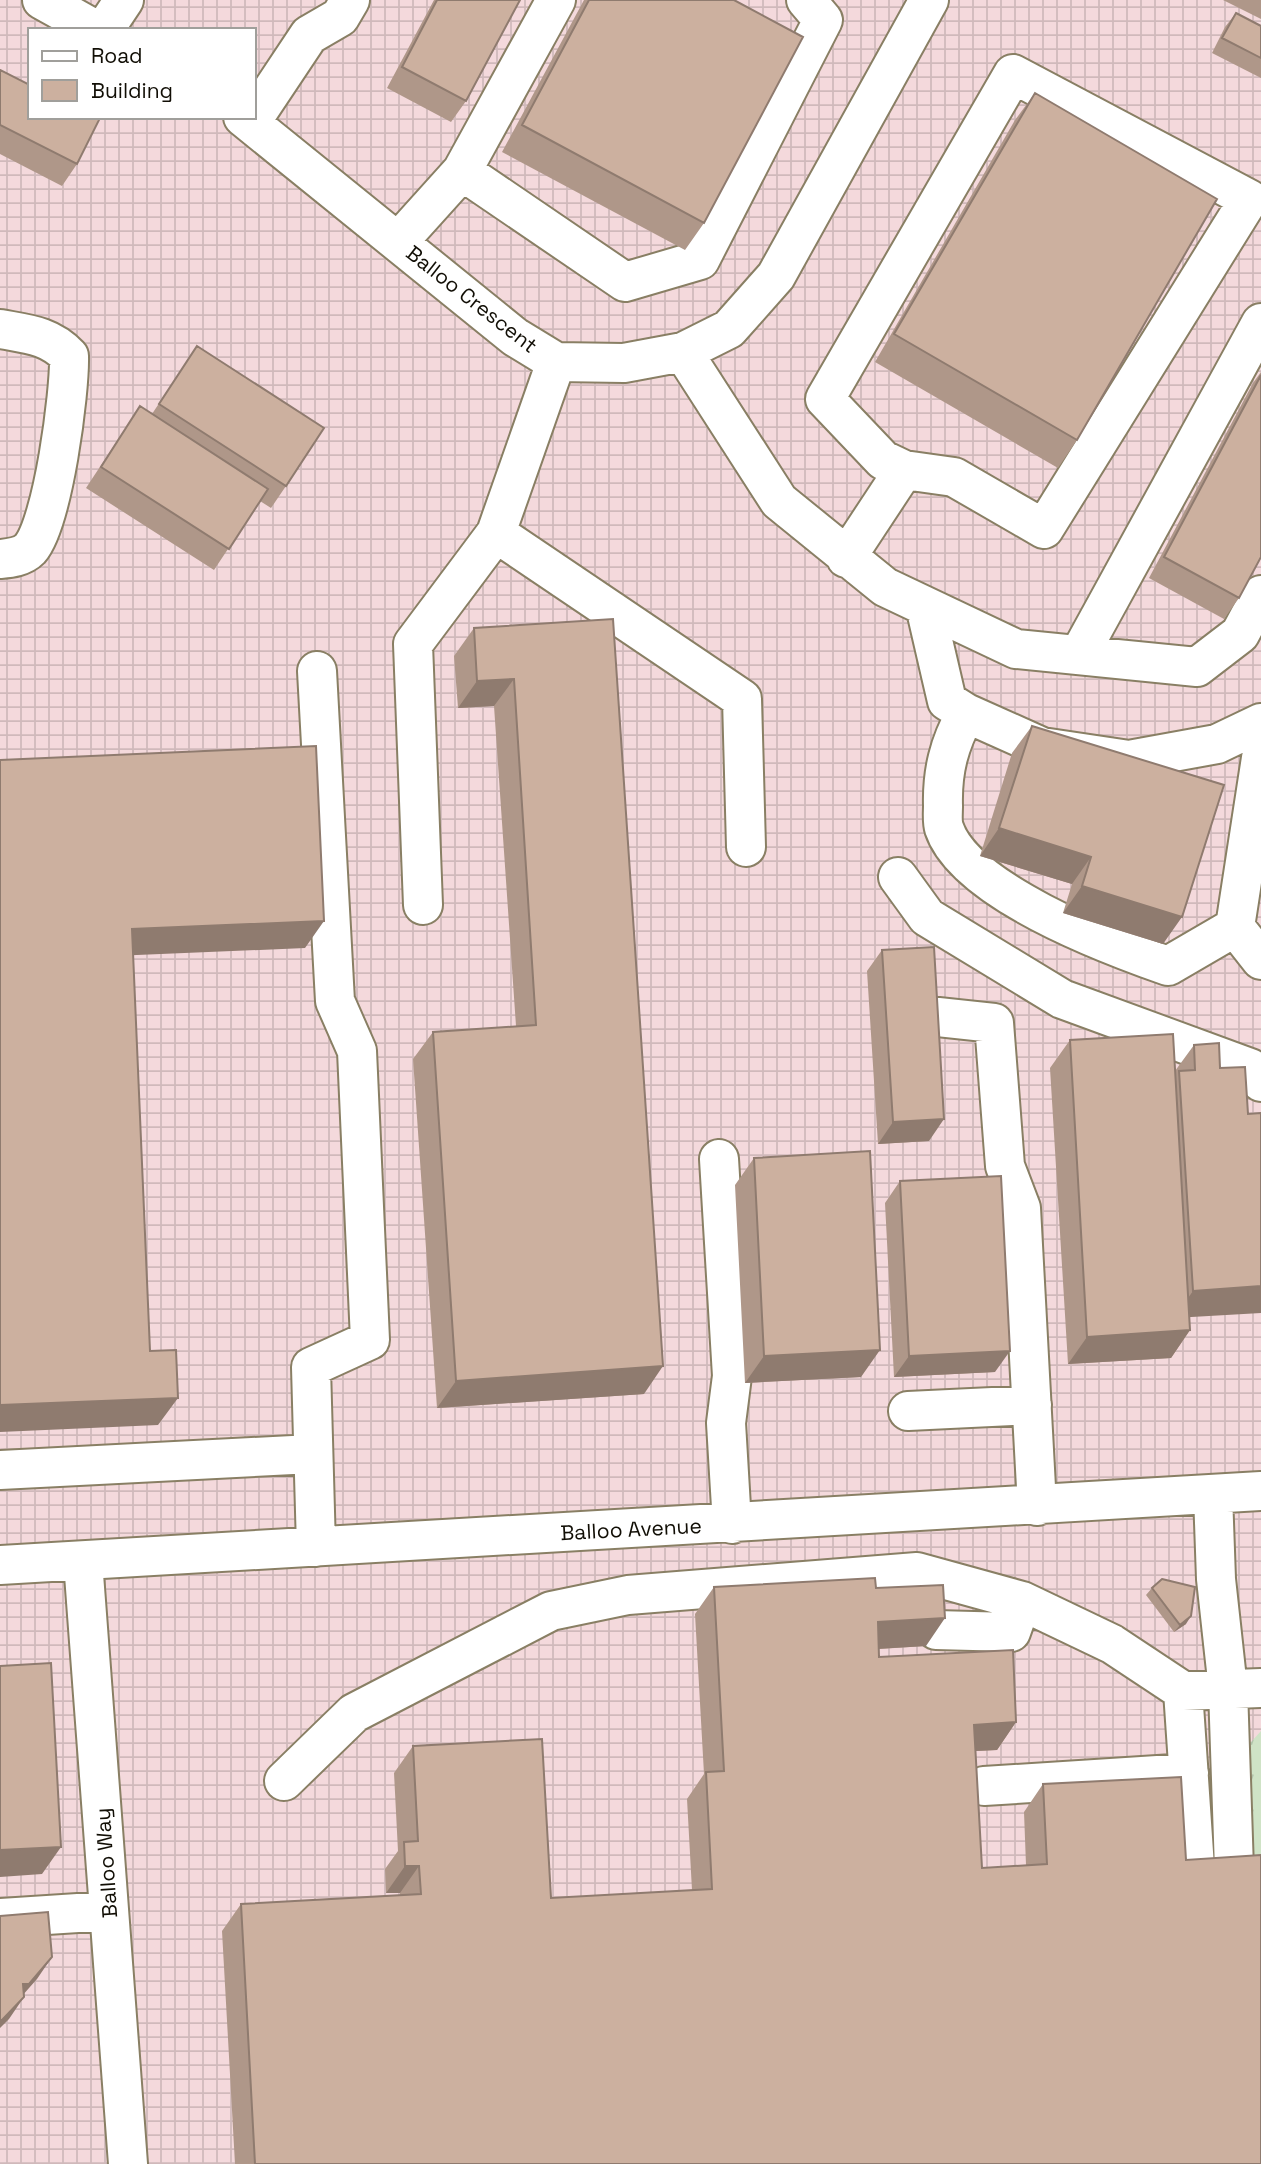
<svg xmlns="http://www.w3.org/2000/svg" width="1261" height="2164" font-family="'Space Grotesk',sans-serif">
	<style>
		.industrial { fill: url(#industrial-grid); fill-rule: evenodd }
		.grass { fill: url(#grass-tufts) }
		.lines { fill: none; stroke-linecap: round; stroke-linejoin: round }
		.minor-casing { stroke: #897f64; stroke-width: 42 }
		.minor { stroke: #fff; stroke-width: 38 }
		.wall { fill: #af9789 }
		.shaded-wall { fill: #8f7b6f }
		.building { fill: #ccb09f; stroke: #8f7b6f; stroke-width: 2 }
		.labels { text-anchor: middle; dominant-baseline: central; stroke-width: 7; stroke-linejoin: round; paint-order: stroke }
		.street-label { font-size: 21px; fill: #110e05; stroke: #fff }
	</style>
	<defs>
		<pattern id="industrial-grid" width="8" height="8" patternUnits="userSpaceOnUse" patternTransform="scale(1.75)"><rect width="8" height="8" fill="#f4d9dc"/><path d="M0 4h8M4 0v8" fill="none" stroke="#d0b9bb"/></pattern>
		<pattern id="grass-tufts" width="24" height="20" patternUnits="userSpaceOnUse" patternTransform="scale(1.75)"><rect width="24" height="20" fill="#cfe3c6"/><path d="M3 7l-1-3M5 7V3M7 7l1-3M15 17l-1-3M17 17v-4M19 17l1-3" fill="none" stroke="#b1c2a9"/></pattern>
	</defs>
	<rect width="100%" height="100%" fill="#f5eacd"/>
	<path class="industrial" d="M0,0H1261V2164H0ZM30,30H254V117H30Z"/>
	<path class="grass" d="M1261,1731V1872L1248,1873L1242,1752Z"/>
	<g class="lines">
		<defs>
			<path id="minor" d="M42,0L96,30
				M104,30L124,0
				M1013,74L1249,199L1044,529L954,477L904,470L883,460L825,399Z
				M243,117L515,337L556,362L624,363L683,352L729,329L776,276L929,0
				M251,122L309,35L340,17L350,0
				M462,171L625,282L700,260L823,20L806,0
				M398,242L462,171L556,0
				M0,329C27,334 49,335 69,356C70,392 53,523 30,549C22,557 11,558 0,559
				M683,352L779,501L885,587L1016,649L1197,667L1240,634L1261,595
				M496,533L556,362
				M846,558L904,470
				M925,606L947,701L966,713L1042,747L1129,760L1217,744L1261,723
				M1079,655L1261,323
				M966,713C949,744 942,771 943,806C943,812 942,822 944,828C965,891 1108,945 1168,966L1235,927
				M1261,758L1235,927L1261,960
				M898,877L927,917L1062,999L1250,1068L1261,1082
				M423,905L413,644L496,533L742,699L746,847
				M938,1017L994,1023L1005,1166L1021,1208L1037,1506
				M719,1159L732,1376L726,1423L732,1524
				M908,1411L1032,1405
				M0,1470L312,1454
				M1213,1494L1216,1579L1228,1689L1234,1869
				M316,1547L311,1367L370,1340L357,1051L335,1001L317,671
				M83,1561L128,2164
				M0,1565L1261,1491
				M936,1630L1011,1632L1022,1601
				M1183,1691L1195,1867
				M284,1781L354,1713L551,1611L628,1595L917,1572L1022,1601L1112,1644L1183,1691L1261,1688
				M984,1786L1189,1773
				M0,1918L109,1911"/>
		</defs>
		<use href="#minor" class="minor-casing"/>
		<use href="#minor" class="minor"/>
	</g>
	<path class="wall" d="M434,0H520L466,101L451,122L387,88Z
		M584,0H734L704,223L685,250L502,152Z
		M1223,0H1261V19Z
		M1236,13L1261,26V78L1212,53L1225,27Z
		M0,70L77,164L62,186L0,154Z
		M1035,93L1077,440L1058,468L875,362L1015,120Z
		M197,346L286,486L271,508L260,501L214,570L86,488L140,406L152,414Z
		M1261,372V557L1239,598L1224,619L1149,578L1253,383Z
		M613,619L644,1394L437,1408L413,1059L433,1032L516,1026L494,706L458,708L454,656L474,628Z
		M1032,726L1163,944L1063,913L1072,884L980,856L1012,753Z
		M882,950L929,1141L878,1144L867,971Z
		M1070,1040L1175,1071L1194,1045L1220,1068L1245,1067L1190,1317V1330L1171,1358L1068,1364L1050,1068Z
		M754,1158L861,1377L745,1383L735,1185Z
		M900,1181L995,1372L894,1377L885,1203Z
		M714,1587L876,1588L926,1646L879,1649V1657L1016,1722L997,1750L975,1751L982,1868L1026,1865L1024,1812L1043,1784L1186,1860L1261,2164H235L222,1931L241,1904L400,1895V1893H386L385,1869L398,1851L394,1773L413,1746L551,1898L692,1890L687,1799L704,1774L695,1614Z
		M1152,1588L1186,1624L1174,1632L1146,1595Z"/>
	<path class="shaded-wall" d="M514,679L494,706L458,708L477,681Z
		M999,828L1091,857L1072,884L980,856Z
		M1082,886L1182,917L1163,944L1063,913Z
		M324,921L305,948L113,956L132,929Z
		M944,1119L929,1141L878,1144L893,1122Z
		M1261,1286V1313L1174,1318L1193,1291Z
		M1190,1330L1171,1358L1068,1364L1087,1337Z
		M880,1350L861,1377L745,1383L764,1356Z
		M1010,1351L995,1372L894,1377L909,1356Z
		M663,1366L644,1394L437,1408L456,1381Z
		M178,1398L158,1425L0,1432V1405Z
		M1191,1616L1186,1624L1174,1632L1180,1625Z
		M945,1618L926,1646L859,1650L878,1622Z
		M1016,1722L997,1750L954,1752L974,1725Z
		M61,1847L42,1874L0,1877V1850Z
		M405,1866H419L400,1893H386Z
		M52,1957L37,1979L14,2005L23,1984Z
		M24,1997L9,2019L0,2028V2020Z"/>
	<path class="building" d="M437,0H520L466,101L402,67Z
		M589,0H734L803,37L704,223L522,125Z
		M1236,13L1261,26V58L1222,38Z
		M0,70L30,85V117H94L99,120L77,164L0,125Z
		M1035,93L1217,199L1077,440L894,334Z
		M197,346L324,428L286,486L159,404Z
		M1261,375V557L1239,598L1164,557Z
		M140,406L268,489L229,549L101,467Z
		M613,619L663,1366L456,1381L433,1032L536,1025L514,679L477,681L474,628Z
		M1032,726L1224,785L1182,917L1082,886L1091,857L999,828Z
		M316,746L324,921L132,929L150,1351L176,1350L178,1398L0,1405V760Z
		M934,947L944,1119L893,1122L882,950Z
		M1173,1034L1190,1330L1087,1337L1070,1040Z
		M1219,1043L1220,1068L1245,1067L1248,1114L1261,1113V1286L1193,1291L1179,1071L1195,1070L1194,1045Z
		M870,1151L880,1350L764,1356L754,1158Z
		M1001,1176L1010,1351L909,1356L900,1181Z
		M875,1578L876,1588L943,1585L945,1618L878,1622L879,1657L1013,1650L1016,1722L974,1725L982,1868L1047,1864L1043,1784L1181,1777L1186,1860L1261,1855V2164H255L241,1904L421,1894L419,1866H405L404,1842L418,1841L413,1746L542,1739L551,1898L712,1889L706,1772L724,1771L714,1587Z
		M1162,1579L1195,1587L1191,1616L1180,1625L1152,1588Z
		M51,1663L61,1847L0,1850V1666Z
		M48,1912L52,1957L29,1984H23L24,1997L2,2020H0V1916Z"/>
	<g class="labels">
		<g class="street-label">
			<text transform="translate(472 299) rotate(38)">Balloo Crescent</text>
			<text transform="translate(631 1529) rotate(-3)">Balloo Avenue</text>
			<text transform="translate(106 1863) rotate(-94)">Balloo Way</text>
		</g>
	</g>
	<rect x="28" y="28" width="228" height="91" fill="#ffffff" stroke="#a09f9b" stroke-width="2"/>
	<rect x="42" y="51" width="35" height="10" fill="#ffffff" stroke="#a09f9b" stroke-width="2"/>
	<text x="91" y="63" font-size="21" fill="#110e05">Road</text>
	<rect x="42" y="80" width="35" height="21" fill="#ccb09f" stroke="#a09f9b" stroke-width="2"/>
	<text x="91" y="98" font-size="21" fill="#110e05">Building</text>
</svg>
